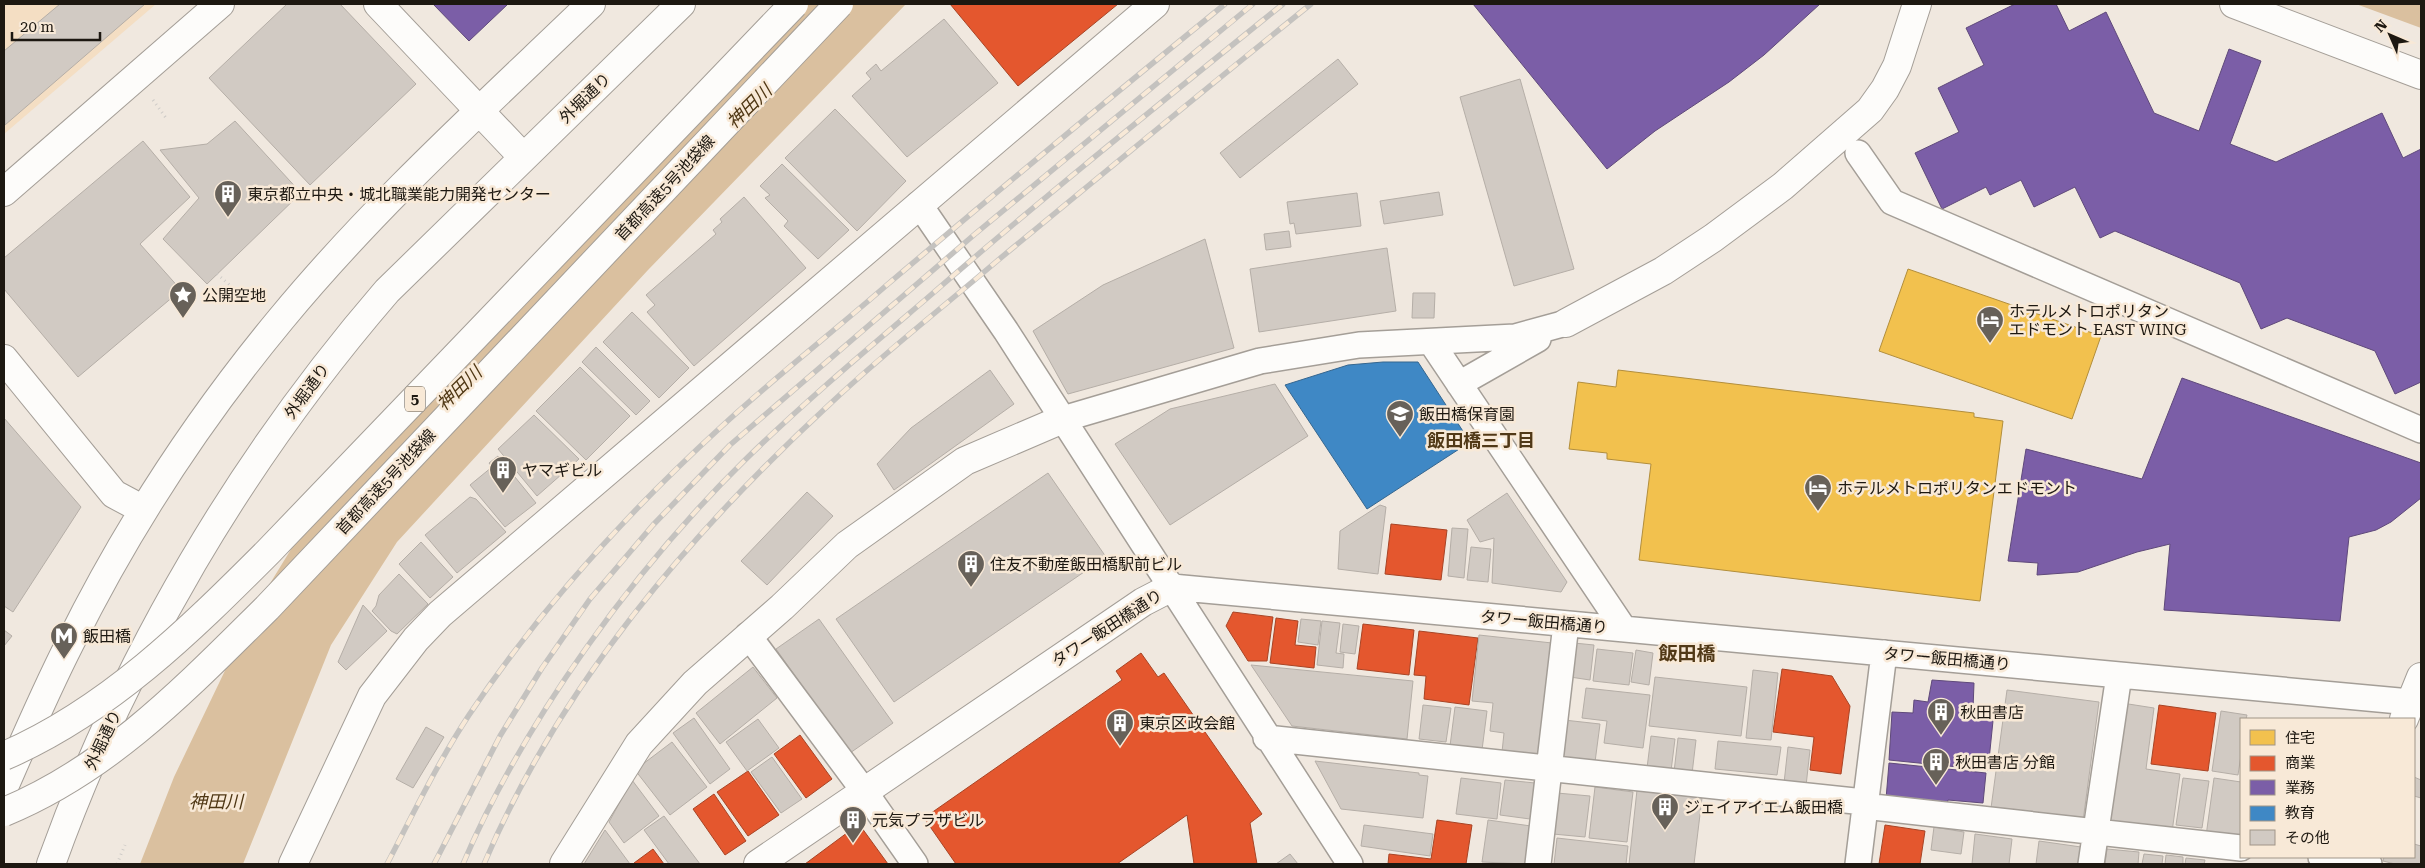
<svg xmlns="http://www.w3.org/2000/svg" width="2425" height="868" font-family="'Roboto Serif','Noto Sans JP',serif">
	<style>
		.green { fill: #f4dec3 }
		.water { fill: #dac09f }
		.homes { fill: #f2c14e; stroke: #b28e3c }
		.shops { fill: #e4572e; stroke: #a84425 }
		.offices { fill: #7b5ea7; stroke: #5f497a }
		.schools { fill: #3f88c5; stroke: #35668f }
		.building { fill: #d1cac3; stroke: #b5aea7 }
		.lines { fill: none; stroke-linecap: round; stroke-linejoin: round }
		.street-casing { stroke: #a49e97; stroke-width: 28 }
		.secondary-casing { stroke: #a49e97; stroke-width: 30 }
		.primary-casing { stroke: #a49e97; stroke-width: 30 }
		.path { stroke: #cecbc7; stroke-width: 3; stroke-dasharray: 1 4; stroke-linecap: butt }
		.street { stroke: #fdfcfa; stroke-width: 25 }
		.secondary { stroke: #fdfcfa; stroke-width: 28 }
		.primary { stroke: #fdfcfa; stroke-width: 28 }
		.rail-casing { stroke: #c4c2bf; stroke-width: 5.5 }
		.rail { stroke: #f8e9d7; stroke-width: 4; stroke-dasharray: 11; stroke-linecap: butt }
		.highway-bridge-casing { stroke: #a49e97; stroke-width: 30; stroke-linecap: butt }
		.highway-bridge { stroke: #fdfcfa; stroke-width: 28 }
		.labels { text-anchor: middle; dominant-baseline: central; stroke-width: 5; stroke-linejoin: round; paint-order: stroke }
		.shield { fill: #f8e9d7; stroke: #5f574c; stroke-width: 1 }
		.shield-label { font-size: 15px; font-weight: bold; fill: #1d1811 }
		.street-label { font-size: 16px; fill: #1d1811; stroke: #f8e9d7 }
		.poi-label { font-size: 16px; fill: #1d1811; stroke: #f8e9d7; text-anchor: start }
		.water-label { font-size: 18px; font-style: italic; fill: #4f3714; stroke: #f8e9d7 }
		.neighbourhood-label { font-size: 18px; font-weight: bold; fill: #513917; stroke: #f8e9d7 }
		.quarter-label { font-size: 19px; font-weight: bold; fill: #513917; stroke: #f8e9d7 }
	</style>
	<rect width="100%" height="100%" fill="#f0e8df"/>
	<path class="green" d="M4,4H156L4,134Z"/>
	<path class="water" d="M799,4H906L648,270L397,542L331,645L243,864H140L174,777L255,608L331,484Z
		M2356,4H2421V28Z"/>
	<path class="homes" d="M1908,269L2101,336L2072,419L1879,351Z
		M1618,370L1974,413V417L2003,421L1980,601L1639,560L1651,464L1607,459V453L1569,449L1578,382L1616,387Z"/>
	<path class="shops" d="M950,4H1118L1018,86Z
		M1391,524L1447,530L1441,580L1385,574Z
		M1233,612L1273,617L1267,661H1248L1226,626Z
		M1276,618L1298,621L1295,645L1316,647L1314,668L1270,663Z
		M1363,624L1414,630L1409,675L1357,669Z
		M1419,631L1478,638L1469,705L1424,699L1426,676L1414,675Z
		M1141,653L1158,677L1164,673L1262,814L1250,823L1257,864H1194L1187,815L1117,864H956L924,818L1122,680L1116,671Z
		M1782,669L1832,676L1850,706L1841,774L1810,770L1814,737L1773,732Z
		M2159,705L2216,713L2208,771L2151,764Z
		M800,735L832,779L806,798L774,754Z
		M748,771L779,815L748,836L717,792Z
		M714,794L746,841L725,855L693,809Z
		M1437,820L1472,825L1466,864H1388L1389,854L1431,859Z
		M859,824L888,864H805Z
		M1885,825L1925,831L1920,864H1879Z
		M653,849L664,864H635L634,863Z"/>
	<path class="offices" d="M433,4H508L469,41Z
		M1473,4H1820L1764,55L1729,82L1655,131L1607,169Z
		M2015,4H2056L2069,31L2106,12L2154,113L2199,131L2229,49L2261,61L2230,144L2276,162L2382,113L2403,158L2421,149V382L2395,394L2375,351L2287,318L2261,329L2240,283L2115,231L2100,238L2075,187L2034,207L2021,180L1990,195L1986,187L1942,209L1915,153L1959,132L1938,88L1984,65L1966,28Z
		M2182,378L2421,463V498L2391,522L2376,530L2349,537L2340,621L2164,610L2170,544L2137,552L2078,572L2037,575L2038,563L2008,561L2026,449L2142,479Z
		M1932,680L1974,683L1973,709L1994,711L1988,770L1889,760L1892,712L1913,713L1914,700L1928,702Z
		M1889,763L1986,773L1983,803L1948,800L1947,804L1886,799Z"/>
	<path class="schools" d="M1383,362H1418L1470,442L1367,509L1285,385L1348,365Z"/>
	<path class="building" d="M60,4H145L5,125L4,51Z
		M287,4H340L416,84L310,185L209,78Z
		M944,19L998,83L907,157L852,96L871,79L866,73L876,64L881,71Z
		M1338,59L1358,84L1240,178L1220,153Z
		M1520,79L1574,269L1514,286L1460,97Z
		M835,109L906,181L857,231L785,158Z
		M235,121L301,193L207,284L163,239L199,198L160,150L207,144Z
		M143,141L190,197L140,244L181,290L78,377L4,289V258Z
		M782,164L849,230L818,259L784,226L788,221L765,198L770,195L760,186Z
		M1439,192L1443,215L1384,224L1380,201Z
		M1357,193L1361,226L1296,234L1294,223L1290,224L1287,202Z
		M744,197L806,268L694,366L647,312L655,305L646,295L716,234L713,230L722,222L720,219Z
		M1289,231L1291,247L1266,250L1264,234Z
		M1205,239L1234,348L1068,394L1033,331L1103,285Z
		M1387,248L1396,311L1259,332L1250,269Z
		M1413,293H1435L1434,318H1412Z
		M632,312L689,368L659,398L603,342Z
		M596,347L650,401L636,415L582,362Z
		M580,367L630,416L586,460L536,411Z
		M990,370L1014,404L894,490L877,464L911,428Z
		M1275,384L1308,436L1170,525L1115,444L1170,409Z
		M534,415L579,459L537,496L498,449Z
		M4,418L81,507L13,612L4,606Z
		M498,456L536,503L505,527L470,485L492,467L489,463Z
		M1048,473L1106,557L894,702L836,619Z
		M807,492L833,516L767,585L741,561Z
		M1507,493L1567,582L1561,592L1492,583L1494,538L1480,542L1467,520Z
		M470,497L476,499L506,532L457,573L425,535Z
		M1380,505L1386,507L1378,574L1338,569L1340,531Z
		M1452,528L1468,529L1464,578L1448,576Z
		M421,542L453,577L430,598L399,564Z
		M1471,547L1491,549L1488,582L1467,580Z
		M399,574L428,604L397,634L391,631L372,611L376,606L379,595Z
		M363,605L387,631L346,670L338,662Z
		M819,619L893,723L850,753L776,649Z
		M1301,619L1321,621L1318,645L1298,642Z
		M1322,621L1340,623L1336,653L1344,654L1343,668L1317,665Z
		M1343,624L1359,626L1355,654L1340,652Z
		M4,630L12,636L4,646Z
		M1479,635L1552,643L1539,756L1502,752L1504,733L1490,731L1493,703L1472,701Z
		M1574,643L1594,645L1590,680L1570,677Z
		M1597,649L1633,653L1629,685L1593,681Z
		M1636,650L1653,653L1649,685L1631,682Z
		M1251,665L1413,681L1407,739L1292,726Z
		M753,667L777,698L720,744L696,713Z
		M1753,670L1778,673L1771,740L1746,738Z
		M1655,677L1747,687L1741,736L1649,726Z
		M1586,688L1650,695L1643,748L1604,743L1607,721L1582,718Z
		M2007,690L2099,702L2083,821L1991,808Z
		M2122,703L2154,708L2146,769L2180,774L2172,832L2105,823Z
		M1423,705L1451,708L1446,742L1419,739Z
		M1455,707L1487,711L1482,750L1450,746Z
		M2221,711L2247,715L2246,719H2241V755L2238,775L2212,771Z
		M694,718L730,769L710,784L673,733Z
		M758,719L779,748L747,771L726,742Z
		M1564,720L1600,724L1595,762L1559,758Z
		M426,727L444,737L413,788L396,779Z
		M1651,736L1675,739L1671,771L1647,768Z
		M1678,738L1696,740L1692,774L1674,772Z
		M1718,741L1781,747L1777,775L1715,769Z
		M672,742L707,787L670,815L635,770Z
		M1788,747L1810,750L1806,786L1784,783Z
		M772,757L802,799L781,813L751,772Z
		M1315,761L1419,773V775L1428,776L1423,818L1341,809Z
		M2414,777L2421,780V798L2414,796Z
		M1461,778L1501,783L1497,819L1456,814Z
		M2183,778L2209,781L2202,828L2176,825Z
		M2214,778L2241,782V840L2206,836Z
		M632,780L659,816L624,843L609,822Z
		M1505,780L1535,783L1530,819L1500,815Z
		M1595,787L1633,792L1627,842L1589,838Z
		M1637,790L1702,798L1694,864H1629Z
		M1557,793L1590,796L1585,837L1553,834Z
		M664,816L700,864H669L644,830Z
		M1488,820L1531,826L1525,864L1482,862Z
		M1364,825L1433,834L1430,856L1361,846Z
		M1934,827L1964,832L1961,854L1931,850Z
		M605,830L630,864H584Z
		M1975,834L2012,839L2009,864H1972Z
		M1557,838L1628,846L1626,864H1554Z
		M2039,841L2081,847L2079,864H2036Z
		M2414,844L2421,846V864H2395L2383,861L2384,857H2414Z
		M2107,849L2139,852L2138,864H2105Z
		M1290,854L1298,864H1276Z
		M2144,854L2163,856L2162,864H2142Z
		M2166,855L2183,857V864H2165Z
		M2186,858L2205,860L2204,864H2185Z"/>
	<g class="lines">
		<defs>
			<path id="street" d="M1858,153L1892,202L2421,430
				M919,204L1006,331L1350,864
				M1431,342L1624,629
				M1459,384L1538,339
				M1063,419L1260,361L1359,345L1515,337L1566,323
				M1172,587L2421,703
				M748,635L864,791L915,864
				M1266,738L1864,802
				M1864,806L2241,848
				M2321,857L2369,864
				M1538,864L1566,624
				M1858,864L1884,653
				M2091,864L2119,675"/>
			<path id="secondary" d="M378,4L523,157
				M2234,4L2421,75
				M4,192L220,4
				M1566,323L1663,271L1713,238L1783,186L1870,110L1885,89L1897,66L1917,4
				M4,359L114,494L144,510
				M2404,719L2421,677
				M4,787C25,739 46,690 70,643C127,528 199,418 281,319C375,205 485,106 591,4
				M51,864C126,655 242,459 387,291L681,4
				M293,864L372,696L416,639L440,614L1155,4
				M564,864L639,744L695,683L782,607L847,545L965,461L1063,419
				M758,864L1143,602L1172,587
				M2349,864L2352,857"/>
			<path id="primary" d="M4,787V786"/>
		</defs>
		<use href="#street" class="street-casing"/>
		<use href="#secondary" class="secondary-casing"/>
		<use href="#primary" class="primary-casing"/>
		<path class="path" d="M153,100L166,118
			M217,274L248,301
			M117,864L125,845"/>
		<use href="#street" class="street"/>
		<use href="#secondary" class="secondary"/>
		<use href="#primary" class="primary"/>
		<defs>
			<path id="rail" d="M387,864C413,814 438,762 469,715C540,609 628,512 721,427C775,377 833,332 888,284C999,190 1112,96 1225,4
				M434,864L500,736L542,668L590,599L653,525L730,445L975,234L1253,4
				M463,864C524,721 634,569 745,460C802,404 864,352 925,300C1042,198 1163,101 1283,4
				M484,864C560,685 690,533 831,403C884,353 942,308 997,261C1101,175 1205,89 1311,4"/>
		</defs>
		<use href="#rail" class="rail-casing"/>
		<use href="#rail" class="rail"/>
		<defs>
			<path id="highway-bridge" d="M4,756C108,711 189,631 268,552L794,4
				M4,812C109,769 187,687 267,608L839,4"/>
		</defs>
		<use href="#highway-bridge" class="highway-bridge-casing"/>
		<use href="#highway-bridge" class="highway-bridge"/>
	</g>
	<defs>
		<symbol id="building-pin" viewBox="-11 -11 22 30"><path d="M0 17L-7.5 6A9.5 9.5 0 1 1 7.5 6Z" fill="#676159" stroke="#f8e9d7"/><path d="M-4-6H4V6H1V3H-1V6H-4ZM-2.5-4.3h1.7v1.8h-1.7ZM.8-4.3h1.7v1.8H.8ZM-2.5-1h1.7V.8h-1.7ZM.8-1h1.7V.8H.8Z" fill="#fff"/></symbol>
		<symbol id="sight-pin" viewBox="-11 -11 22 30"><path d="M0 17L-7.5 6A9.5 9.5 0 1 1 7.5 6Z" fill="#676159" stroke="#f8e9d7"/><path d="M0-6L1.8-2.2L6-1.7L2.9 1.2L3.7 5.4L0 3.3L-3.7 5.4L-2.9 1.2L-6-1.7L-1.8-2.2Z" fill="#fff"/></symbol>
		<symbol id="hotel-pin" viewBox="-11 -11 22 30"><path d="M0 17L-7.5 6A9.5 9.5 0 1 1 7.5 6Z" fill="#676159" stroke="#f8e9d7"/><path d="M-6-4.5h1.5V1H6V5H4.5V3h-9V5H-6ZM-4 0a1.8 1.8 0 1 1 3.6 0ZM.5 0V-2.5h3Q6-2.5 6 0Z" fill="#fff"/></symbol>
		<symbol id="school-pin" viewBox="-11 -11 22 30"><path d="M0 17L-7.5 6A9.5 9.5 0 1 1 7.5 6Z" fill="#676159" stroke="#f8e9d7"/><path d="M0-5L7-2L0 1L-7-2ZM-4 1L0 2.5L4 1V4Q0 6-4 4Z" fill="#fff"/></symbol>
		<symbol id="metro-pin" viewBox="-11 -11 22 30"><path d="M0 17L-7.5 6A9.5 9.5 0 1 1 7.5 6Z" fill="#676159" stroke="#f8e9d7"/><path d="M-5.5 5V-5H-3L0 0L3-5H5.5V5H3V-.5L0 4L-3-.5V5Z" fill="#fff"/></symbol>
	</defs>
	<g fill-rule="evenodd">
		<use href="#building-pin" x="212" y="178" width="32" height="43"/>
		<use href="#sight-pin" x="167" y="279" width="32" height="43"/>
		<use href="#hotel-pin" x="1974" y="304" width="32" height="43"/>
		<use href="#school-pin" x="1384" y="398" width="32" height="43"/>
		<use href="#building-pin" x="487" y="454" width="32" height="43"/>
		<use href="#hotel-pin" x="1802" y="472" width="32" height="43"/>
		<use href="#building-pin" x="955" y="548" width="32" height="43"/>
		<use href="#metro-pin" x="48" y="620" width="32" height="43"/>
		<use href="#building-pin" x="1925" y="696" width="32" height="43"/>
		<use href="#building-pin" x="1104" y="707" width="32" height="43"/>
		<use href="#building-pin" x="1920" y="746" width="32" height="43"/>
		<use href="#building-pin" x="1649" y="791" width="32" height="43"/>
		<use href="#building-pin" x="837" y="804" width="32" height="43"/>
	</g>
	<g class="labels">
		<rect class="shield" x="405" y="386.5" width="20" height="25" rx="4"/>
		<g class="shield-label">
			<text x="415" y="399">5</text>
		</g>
		<g class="street-label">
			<text transform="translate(585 98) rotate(-44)">外堀通り</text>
			<text transform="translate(665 188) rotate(-47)">首都高速5号池袋線</text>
			<text transform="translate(307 391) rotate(-54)">外堀通り</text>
			<text transform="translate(386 482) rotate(-47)">首都高速5号池袋線</text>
			<text transform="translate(1544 622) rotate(5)">タワー飯田橋通り</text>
			<text transform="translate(1107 628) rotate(-33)">タワー飯田橋通り</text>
			<text transform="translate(1947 659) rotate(5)">タワー飯田橋通り</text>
			<text transform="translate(103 740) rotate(-65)">外堀通り</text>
		</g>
		<g class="poi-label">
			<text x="247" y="194">東京都立中央・城北職業能力開発センター</text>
			<text x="202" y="295">公開空地</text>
			<text x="2009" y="311">ホテルメトロポリタン<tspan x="2009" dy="18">エドモント EAST WING</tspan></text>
			<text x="1419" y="414">飯田橋保育園</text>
			<text x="522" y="470">ヤマギビル</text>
			<text x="1837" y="488">ホテルメトロポリタンエドモント</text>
			<text x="990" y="564">住友不動産飯田橋駅前ビル</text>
			<text x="83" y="636">飯田橋</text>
			<text x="1960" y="712">秋田書店</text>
			<text x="1139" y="723">東京区政会館</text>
			<text x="1955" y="762">秋田書店 分館</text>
			<text x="1684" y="807">ジェイアイエム飯田橋</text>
			<text x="872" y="820">元気プラザビル</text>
		</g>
		<g class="water-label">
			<text transform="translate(749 106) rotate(-44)">神田川</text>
			<text transform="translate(459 388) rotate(-44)">神田川</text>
			<text x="216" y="801">神田川</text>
		</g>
		<g class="neighbourhood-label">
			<text x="1481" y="440">飯田橋三丁目</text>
		</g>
		<g class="quarter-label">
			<text x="1687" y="653">飯田橋</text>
		</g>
	</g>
	<rect width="2425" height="868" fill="none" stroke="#1d1811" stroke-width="10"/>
	<rect x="2240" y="718" width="175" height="140" fill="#f8e9d7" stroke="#a09588"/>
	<rect x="2250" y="730" width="25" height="15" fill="#f2c14e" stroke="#a09588"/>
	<text x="2285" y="743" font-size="15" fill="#1d1811">住宅</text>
	<rect x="2250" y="756" width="25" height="15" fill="#e4572e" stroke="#a09588"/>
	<text x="2285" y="768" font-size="15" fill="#1d1811">商業</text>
	<rect x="2250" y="780" width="25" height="15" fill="#7b5ea7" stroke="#a09588"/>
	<text x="2285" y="793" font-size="15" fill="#1d1811">業務</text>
	<rect x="2250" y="806" width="25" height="15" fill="#3f88c5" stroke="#a09588"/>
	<text x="2285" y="818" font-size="15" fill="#1d1811">教育</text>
	<rect x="2250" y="830" width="25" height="15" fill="#d1cac3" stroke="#a09588"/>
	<text x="2285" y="843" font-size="15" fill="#1d1811">その他</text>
	<g transform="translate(2390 35) rotate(315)" stroke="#f8e9d7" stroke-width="4" paint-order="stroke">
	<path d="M0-4L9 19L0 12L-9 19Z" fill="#1d1811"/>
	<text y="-8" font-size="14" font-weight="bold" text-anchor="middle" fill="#1d1811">N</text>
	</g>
	<path d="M12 32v8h88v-8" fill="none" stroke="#1d1811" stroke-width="2.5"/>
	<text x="20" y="32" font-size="15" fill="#1d1811" stroke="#f8e9d7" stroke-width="4" paint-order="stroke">20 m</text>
</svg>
